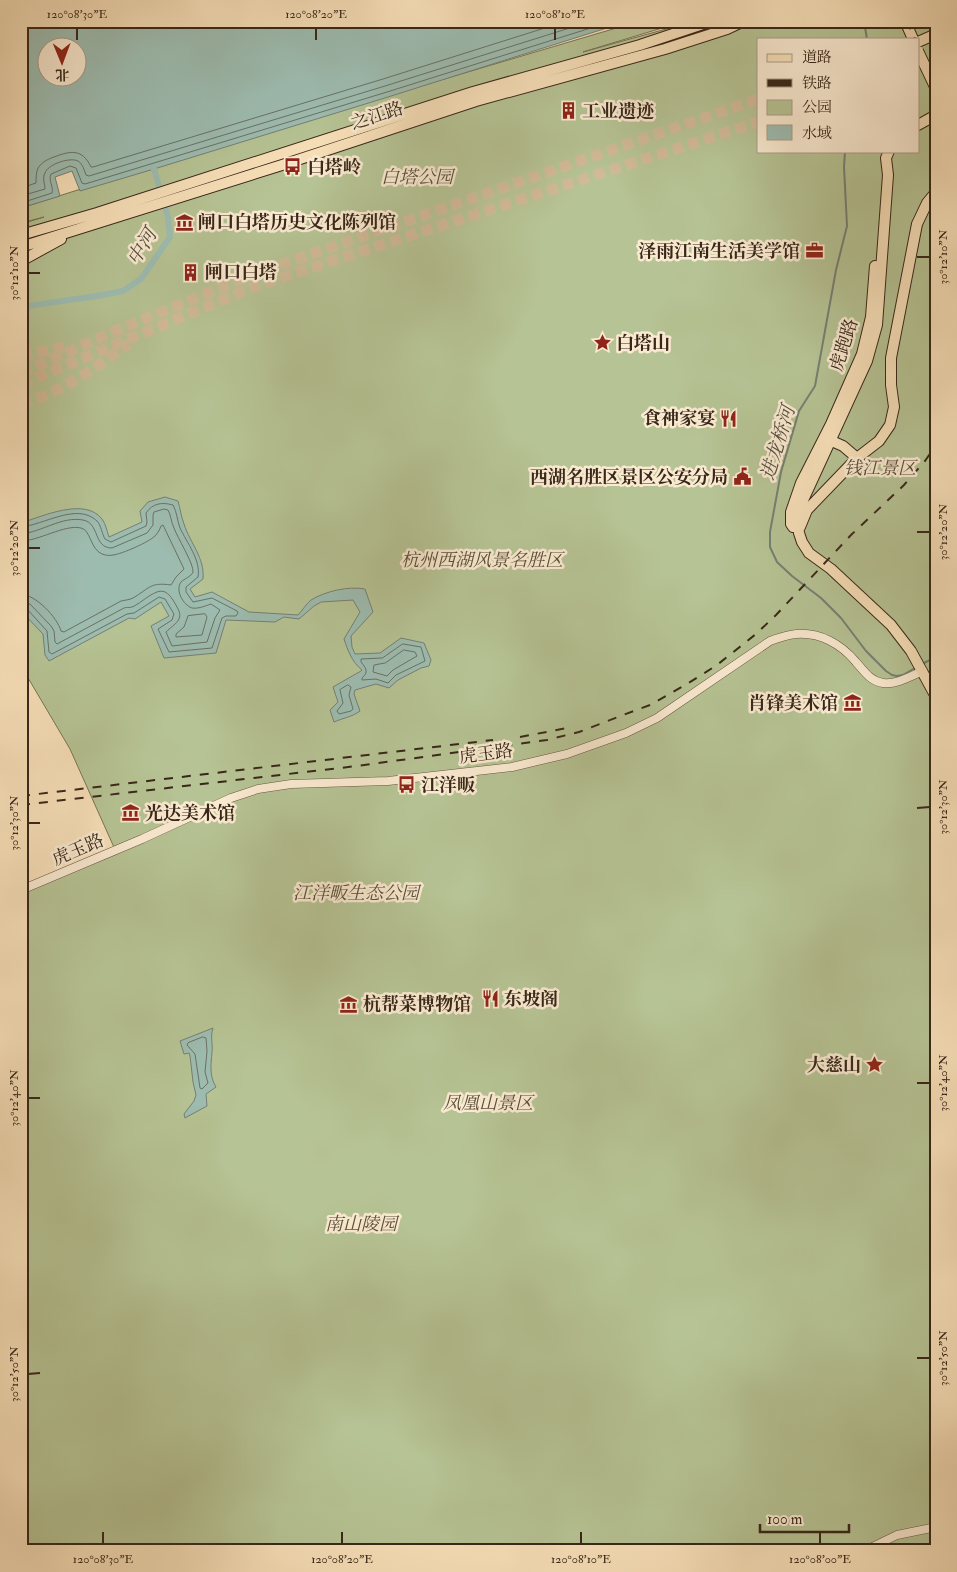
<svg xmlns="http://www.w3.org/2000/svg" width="957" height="1572" font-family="'IM FELL Double Pica','Noto Serif SC',serif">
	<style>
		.green { fill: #b6c394; stroke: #777556; fill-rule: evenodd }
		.water { fill: #9dbcb0; stroke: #758074; fill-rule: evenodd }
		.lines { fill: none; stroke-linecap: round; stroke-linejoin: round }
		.shore { stroke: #6a7264; stroke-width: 1 }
		.stream { stroke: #758074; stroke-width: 2 }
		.canal { stroke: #9dbcb0; stroke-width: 6 }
		.highway-tunnel { stroke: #d1ba98; stroke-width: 11; stroke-dasharray: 11 5.5; stroke-linecap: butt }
		.minor-casing { stroke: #685541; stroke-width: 9 }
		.major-casing { stroke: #382719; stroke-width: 12 }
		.minor { stroke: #faead1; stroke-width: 8 }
		.major { stroke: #f7dfb8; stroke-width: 10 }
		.rail { stroke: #382719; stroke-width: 2; stroke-dasharray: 9 9; stroke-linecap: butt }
		.major-bridge-casing { stroke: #382719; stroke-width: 12; stroke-linecap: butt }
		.major-bridge { stroke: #f7dfb8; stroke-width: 10 }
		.ticks { fill: none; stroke: #382719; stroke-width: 2 }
		.labels { text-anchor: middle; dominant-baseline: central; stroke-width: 5; stroke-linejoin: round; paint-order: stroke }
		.poi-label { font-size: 18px; font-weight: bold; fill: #382719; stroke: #faead1; text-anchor: start }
		.street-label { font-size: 18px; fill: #382719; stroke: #faead1 }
		.park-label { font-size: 18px; font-style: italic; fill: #584e38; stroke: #faead1 }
		.water-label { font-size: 19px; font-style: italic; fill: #514c3f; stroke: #faead1 }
		.neatline { fill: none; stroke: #382719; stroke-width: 2 }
		.ticks-label { font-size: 12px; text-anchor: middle; fill: #382719 }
	</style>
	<rect width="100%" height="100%" fill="#f7dfb8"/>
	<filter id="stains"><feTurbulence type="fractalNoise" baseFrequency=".004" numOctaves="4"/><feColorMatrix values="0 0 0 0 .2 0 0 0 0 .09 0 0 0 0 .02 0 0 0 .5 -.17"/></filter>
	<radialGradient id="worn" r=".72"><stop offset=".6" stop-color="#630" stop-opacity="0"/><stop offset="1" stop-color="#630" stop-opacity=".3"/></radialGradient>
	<path class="green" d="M640,21H685L583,52L695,21H936V1551H21V892L117,854L70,749L21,666V224L44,217L21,223V208L191,154ZM758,39H918V151H758Z"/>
	<path class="water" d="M21,21H629L388,97L154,169L80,191L72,171L55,177L60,196L21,208ZM48,48H78V78H48Z
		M165,497L178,501C180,508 181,516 184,524C190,543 205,558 203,579L190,589L195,597L212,592L249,612L298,615C302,611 306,604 311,600C326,591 348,586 365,589L373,612L351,636L352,647L355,654L380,653L401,638L424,643L431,660L429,666L421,668L398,680L389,688L376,684L355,690L354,694L360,711C352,717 343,718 334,722L330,710L338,702L333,687L361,671L362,670C352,662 348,651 344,639L360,612L353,600L321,602L314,606L299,619L284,617L275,622L226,620L216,653L164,658L151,626L169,616L161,602L135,619L129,618L49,661L45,655L43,634L21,611V523C43,516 85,497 102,519C106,524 107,532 109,537L142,522L140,511L148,502Z
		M213,1028C210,1037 213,1043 212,1052C211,1064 209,1076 216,1087L206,1094L207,1106L185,1118L184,1114L194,1101L196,1095L193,1082L190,1056L189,1053L184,1054L180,1041Z"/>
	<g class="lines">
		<path class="shore" d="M21,188L36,183C36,178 36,173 38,168C42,162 48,159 54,157C70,151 82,148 91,167H93L383,79L567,21
			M21,196L45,189C45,184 42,178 45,173C48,164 70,157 78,161C83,164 84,170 86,175L89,176L385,86L592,21
			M21,203L52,193C54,187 48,181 51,174L70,166L76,168L82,183L85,184L387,92L613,21
			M21,527C44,525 77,502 97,521C101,525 102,534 105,539L111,542L146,526L147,522L146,513C153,503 162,502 173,505C177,512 177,520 180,528C187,543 201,560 198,577L186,587V592L193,602L212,598L237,611L238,613L236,616H226L222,618L212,648L169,652L158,629L172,620L174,614L165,599L159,597L134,613L127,614L52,654L49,652L47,631L27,609L21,608
			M21,534C42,532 62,516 83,520C100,523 93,548 112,548L147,533L153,525V515L154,512L164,509L168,510C171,515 171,522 174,528C177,537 194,564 193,572C192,576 184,579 181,582C175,590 183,605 192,608C198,609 205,606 211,604L220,610L215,618L207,642L172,646L166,632C174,624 185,620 177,607C166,586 160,588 142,601C139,603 135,606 132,607C129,608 126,607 124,608L57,644L55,642L54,631L51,626L30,604L21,602
			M21,541C39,541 65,524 81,528C91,530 90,549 102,554C105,555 109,556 113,555C122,554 149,542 155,536C158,533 160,529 161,526L163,525L184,569L176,577L171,585C150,582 150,588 133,598C129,600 125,600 121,601L64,632L61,631C57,617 36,595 21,594
			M205,614L207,617L202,635L176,637V634L184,627L188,616Z
			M403,644L421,647L425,661L396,675L388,683L376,679L362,680V678C369,672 366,668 361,662V659L382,658Z
			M404,650L415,652L417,656L393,670L387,676L373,672L374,665L385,663Z
			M348,685L351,687L349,695L353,709L351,711L339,714L337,711L343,703L340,690Z
			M203,1037L206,1038L207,1051L205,1072L208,1083L202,1089L200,1088L195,1054L187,1045L188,1043Z"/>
		<path class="stream" d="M864,21L867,39
			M845,151L844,167L847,226L836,270L815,386L799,411L781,472L770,532V547L777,562L792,576L821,598L841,618L866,651L886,671L892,675L897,676L903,675L915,668
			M924,663L936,657"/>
		<path class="canal" d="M21,307L97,296L123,291L141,279L170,237L168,217L154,169"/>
		<path class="highway-tunnel" d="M918,65L936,56
			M21,356L68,346
			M21,373L106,335L246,277L758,99
			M21,384L256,286L758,122
			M21,404C48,396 73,382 96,367C107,360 117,351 129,344"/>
		<defs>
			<path id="minor" d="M21,890L142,839L231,798L258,789L291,784L388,781L512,767L567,754L626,733L657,718L770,641C778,638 787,635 796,634C820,632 841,644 856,662C864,671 870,681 883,683C896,685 911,676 923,671
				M864,1551L897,1535L936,1527"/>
			<path id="major" d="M905,21L913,39
				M918,42L936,34
				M918,125L936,115
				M889,151L886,158L888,175L877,325L867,361L799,509L797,519L799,533L802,542L809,553L831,569L891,625L911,651L936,697
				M21,235L97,213L473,92L640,45L712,21
				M21,247L282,165L476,101L665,49L727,29L744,21
				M21,261L61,239
				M825,438L843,446L857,458
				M793,527L791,524V512L801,483L831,424L862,354L871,317L875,266
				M800,527L807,510L857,458L879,441L890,425L894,407L891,385V358L917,224L927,203L936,192"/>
		</defs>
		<use href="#minor" class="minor-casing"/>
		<use href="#major" class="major-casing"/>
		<use href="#minor" class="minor"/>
		<use href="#major" class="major"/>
		<path class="rail" d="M907,21L915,39
			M918,46L936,84
			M520,737L567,728
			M21,796L493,740
			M21,805L357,766L547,740L579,732L623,715L650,705L687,684L717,665L756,634L776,615L851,535L904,485L925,461L936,445"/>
		<defs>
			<path id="major-bridge" d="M918,51L936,89"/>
		</defs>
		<use href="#major-bridge" class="major-bridge-casing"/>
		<use href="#major-bridge" class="major-bridge"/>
	</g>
	<path class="ticks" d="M77,28V40M316,28V40M555,28V40M917,257H930M28,273H40M917,532H930M28,548H40M917,808L930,807M28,823H40M917,1083H930M28,1098H40M917,1358H930M28,1374L40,1373M103,1532V1544M342,1532V1544M581,1532V1544M820,1532V1544"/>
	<defs>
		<symbol id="building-bare" viewBox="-9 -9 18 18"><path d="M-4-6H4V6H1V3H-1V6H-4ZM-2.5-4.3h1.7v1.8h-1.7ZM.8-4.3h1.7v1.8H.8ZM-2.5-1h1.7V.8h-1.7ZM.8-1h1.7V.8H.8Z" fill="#8f2418" stroke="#faead1" stroke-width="2.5" paint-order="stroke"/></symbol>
		<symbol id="bus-bare" viewBox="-9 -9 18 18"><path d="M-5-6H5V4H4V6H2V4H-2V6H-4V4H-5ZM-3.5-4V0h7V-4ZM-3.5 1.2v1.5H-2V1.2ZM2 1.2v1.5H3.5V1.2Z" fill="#8f2418" stroke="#faead1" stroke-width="2.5" paint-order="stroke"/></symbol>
		<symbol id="museum-bare" viewBox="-9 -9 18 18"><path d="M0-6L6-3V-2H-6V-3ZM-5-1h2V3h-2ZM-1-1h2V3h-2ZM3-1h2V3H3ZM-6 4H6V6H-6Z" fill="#8f2418" stroke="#faead1" stroke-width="2.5" paint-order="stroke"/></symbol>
		<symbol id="office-bare" viewBox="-9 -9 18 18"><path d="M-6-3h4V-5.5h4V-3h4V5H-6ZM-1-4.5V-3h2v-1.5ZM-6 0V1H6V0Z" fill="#8f2418" stroke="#faead1" stroke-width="2.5" paint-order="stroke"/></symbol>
		<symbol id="sight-bare" viewBox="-9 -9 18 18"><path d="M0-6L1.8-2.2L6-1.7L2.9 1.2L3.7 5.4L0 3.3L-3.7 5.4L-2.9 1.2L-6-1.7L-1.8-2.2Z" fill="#8f2418" stroke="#faead1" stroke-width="2.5" paint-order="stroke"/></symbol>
		<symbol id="restaurant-bare" viewBox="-9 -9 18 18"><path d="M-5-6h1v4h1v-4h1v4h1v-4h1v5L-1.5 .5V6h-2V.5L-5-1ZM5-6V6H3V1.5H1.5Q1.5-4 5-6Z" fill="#8f2418" stroke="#faead1" stroke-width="2.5" paint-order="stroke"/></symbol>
		<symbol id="civic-bare" viewBox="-9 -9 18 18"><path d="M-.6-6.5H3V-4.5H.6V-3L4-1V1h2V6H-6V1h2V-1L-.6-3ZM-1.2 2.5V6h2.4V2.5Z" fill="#8f2418" stroke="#faead1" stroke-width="2.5" paint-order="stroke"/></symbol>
	</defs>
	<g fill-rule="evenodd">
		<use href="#building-bare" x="556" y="98" width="25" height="25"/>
		<use href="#bus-bare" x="280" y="154" width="25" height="25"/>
		<use href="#museum-bare" x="172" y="210" width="25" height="25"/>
		<use href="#office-bare" x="802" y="238" width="25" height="25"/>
		<use href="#building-bare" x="178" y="260" width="25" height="25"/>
		<use href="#sight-bare" x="590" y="330" width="25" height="25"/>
		<use href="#restaurant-bare" x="716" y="406" width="25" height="25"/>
		<use href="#civic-bare" x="730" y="464" width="25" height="25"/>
		<use href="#museum-bare" x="840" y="690" width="25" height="25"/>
		<use href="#bus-bare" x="394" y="772" width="25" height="25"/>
		<use href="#museum-bare" x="118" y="800" width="25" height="25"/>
		<use href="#restaurant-bare" x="478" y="986" width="25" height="25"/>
		<use href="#museum-bare" x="336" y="992" width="25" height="25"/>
		<use href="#sight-bare" x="862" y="1052" width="25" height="25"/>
	</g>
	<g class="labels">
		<g class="poi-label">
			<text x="582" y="111">工业遗迹</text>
			<text x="307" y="167">白塔岭</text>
			<text x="198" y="222">闸口白塔历史文化陈列馆</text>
			<text x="800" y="251" text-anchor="end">泽雨江南生活美学馆</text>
			<text x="205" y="272">闸口白塔</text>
			<text x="616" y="343">白塔山</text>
			<text x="715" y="418" text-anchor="end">食神家宴</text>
			<text x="728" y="477" text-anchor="end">西湖名胜区景区公安分局</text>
			<text x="838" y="703" text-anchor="end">肖锋美术馆</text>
			<text x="421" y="785">江洋畈</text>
			<text x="145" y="813">光达美术馆</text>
			<text x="504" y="999">东坡阁</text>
			<text x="363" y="1004">杭帮菜博物馆</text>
			<text x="861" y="1065" text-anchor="end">大慈山</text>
		</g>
		<g class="street-label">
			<text transform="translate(377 116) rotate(-18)">之江路</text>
			<text transform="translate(844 345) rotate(-72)">虎跑路</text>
			<text transform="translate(486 754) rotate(-7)">虎玉路</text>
			<text transform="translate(78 850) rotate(-23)">虎玉路</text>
		</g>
		<g class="park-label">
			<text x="417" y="177">白塔公园</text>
			<text x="880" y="468">钱江景区</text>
			<text x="482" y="560">杭州西湖风景名胜区</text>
			<text x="356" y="893">江洋畈生态公园</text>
			<text x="488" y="1103">凤凰山景区</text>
			<text x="361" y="1224">南山陵园</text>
		</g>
		<g class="water-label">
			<text transform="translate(142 247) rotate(-59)">中河</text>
			<text transform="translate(778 443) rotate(-73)">进龙桥河</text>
		</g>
	</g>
	<rect width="957" height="1572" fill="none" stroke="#f7dfb8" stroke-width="55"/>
	<rect x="757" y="38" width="162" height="115" fill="#faead1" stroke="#ac9c87"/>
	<rect x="767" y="54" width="25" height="8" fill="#f7dfb8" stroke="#ac9c87"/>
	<text x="802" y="62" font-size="15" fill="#382719">道路</text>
	<rect x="767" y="79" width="25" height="8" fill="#382719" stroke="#ac9c87"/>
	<text x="802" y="88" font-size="15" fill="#382719">铁路</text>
	<rect x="767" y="100" width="25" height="15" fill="#b6c394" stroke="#ac9c87"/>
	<text x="802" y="112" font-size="15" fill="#382719">公园</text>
	<rect x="767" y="125" width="25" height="15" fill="#9dbcb0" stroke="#ac9c87"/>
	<text x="802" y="138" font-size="15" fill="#382719">水域</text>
	<g transform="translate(62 62) rotate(179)"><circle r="24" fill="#faead1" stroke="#ac9c87"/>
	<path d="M0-4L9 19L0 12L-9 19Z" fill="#8f2418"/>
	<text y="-8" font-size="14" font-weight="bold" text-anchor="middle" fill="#382719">北</text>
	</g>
	<path d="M760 1524v8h89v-8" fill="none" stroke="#382719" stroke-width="2.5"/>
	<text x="767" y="1524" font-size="15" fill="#382719" stroke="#faead1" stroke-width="4" paint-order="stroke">100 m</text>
	<rect x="28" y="28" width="902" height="1516" class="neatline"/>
	<g class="ticks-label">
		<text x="77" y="18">120°08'30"E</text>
		<text x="316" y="18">120°08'20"E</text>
		<text x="555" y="18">120°08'10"E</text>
		<text transform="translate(943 257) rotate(-90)" y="4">30°12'10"N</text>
		<text transform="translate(14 273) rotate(-90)" y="4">30°12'10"N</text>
		<text transform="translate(943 532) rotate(-90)" y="4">30°12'20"N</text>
		<text transform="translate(14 548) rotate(-90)" y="4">30°12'20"N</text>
		<text transform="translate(943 807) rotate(-90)" y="4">30°12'30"N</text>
		<text transform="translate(14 823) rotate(-90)" y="4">30°12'30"N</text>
		<text transform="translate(943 1083) rotate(-90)" y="4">30°12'40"N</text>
		<text transform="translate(14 1098) rotate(-90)" y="4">30°12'40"N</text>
		<text transform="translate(943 1358) rotate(-90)" y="4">30°12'50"N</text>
		<text transform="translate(14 1374) rotate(-90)" y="4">30°12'50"N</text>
		<text x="103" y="1563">120°08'30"E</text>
		<text x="342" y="1563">120°08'20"E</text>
		<text x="581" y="1563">120°08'10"E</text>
		<text x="820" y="1563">120°08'00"E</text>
	</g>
	<rect width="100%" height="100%" filter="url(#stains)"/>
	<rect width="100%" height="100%" fill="url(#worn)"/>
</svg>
